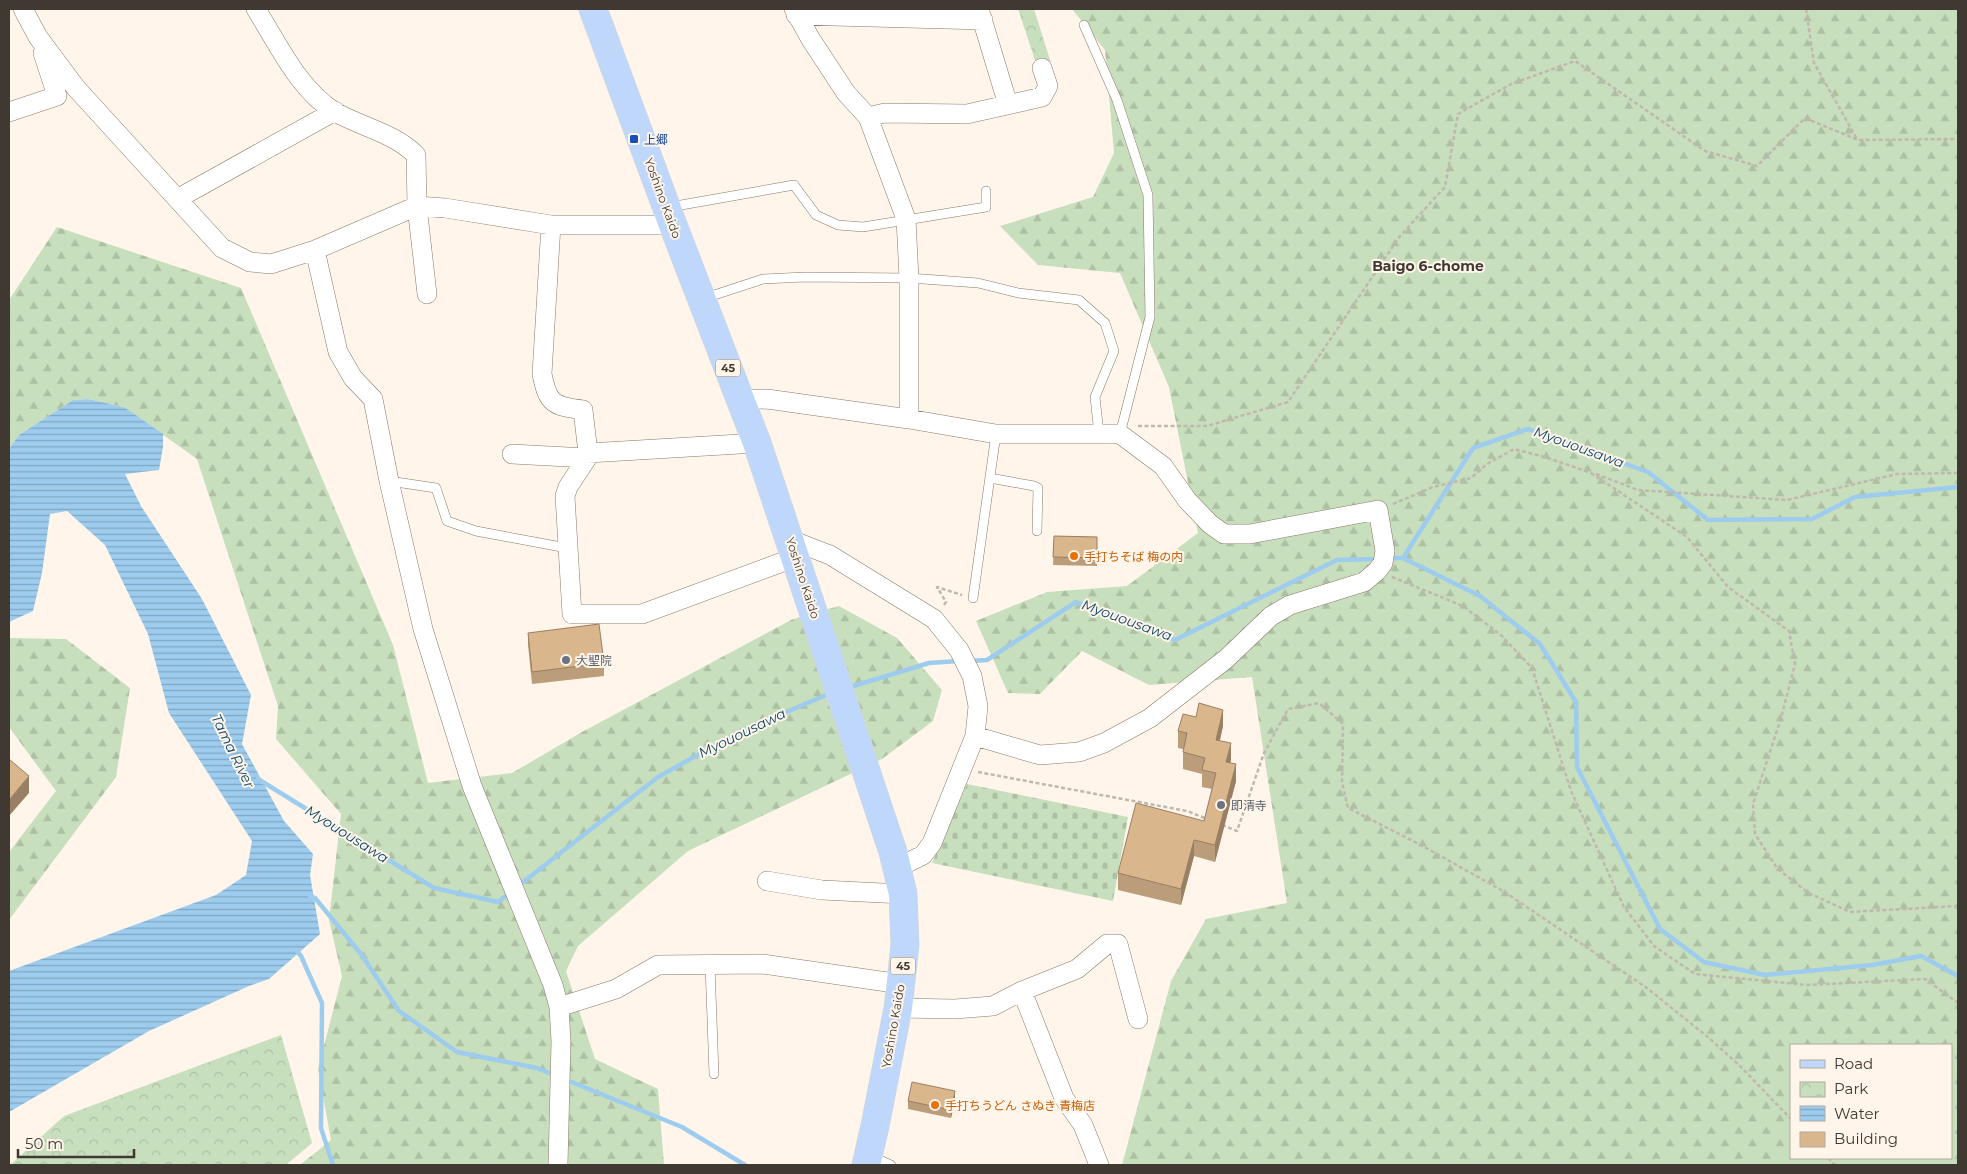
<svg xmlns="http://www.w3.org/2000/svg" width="1967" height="1174" font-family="Montserrat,'Noto Sans JP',sans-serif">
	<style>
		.forest { fill: url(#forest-firs); fill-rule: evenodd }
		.cemetery { fill: url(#cemetery-stones) }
		.park { fill: url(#park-crowns) }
		.water { fill: url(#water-rules) }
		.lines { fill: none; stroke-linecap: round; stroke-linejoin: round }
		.stream { stroke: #9dccee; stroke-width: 4.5 }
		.lane-casing { stroke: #887969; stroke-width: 10 }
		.street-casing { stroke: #887969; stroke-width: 20 }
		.primary-casing { stroke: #d9d7d6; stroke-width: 29 }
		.path { stroke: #c0b8ae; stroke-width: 2.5; stroke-dasharray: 4 2.5; stroke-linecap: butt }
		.lane { stroke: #fff; stroke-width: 9 }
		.street { stroke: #fff; stroke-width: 19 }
		.primary { stroke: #bed7fb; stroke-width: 28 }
		.wall { fill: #bb9d79 }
		.shaded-wall { fill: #997f63 }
		.building { fill: #dab68d; stroke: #997f63 }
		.transit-dot { fill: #1a4fb4; stroke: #fff5ea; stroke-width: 2 }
		.food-dot { fill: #e8710a; stroke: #fff5ea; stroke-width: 2 }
		.worship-dot { fill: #6b7280; stroke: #fff5ea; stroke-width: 2 }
		.labels { text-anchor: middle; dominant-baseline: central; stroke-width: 4; stroke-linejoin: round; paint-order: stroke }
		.shield { fill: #fff5ea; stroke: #797169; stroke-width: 1 }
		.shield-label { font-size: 11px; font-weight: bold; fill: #3f3932 }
		.transit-label { font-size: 12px; fill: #164399; stroke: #fff5ea; text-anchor: start }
		.street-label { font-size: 12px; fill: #3f3932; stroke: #fff5ea }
		.food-label { font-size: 12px; fill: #c56008; stroke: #fff5ea; text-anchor: start }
		.worship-label { font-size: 12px; fill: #5b616d; stroke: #fff5ea; text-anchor: start }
		.neighbourhood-label { font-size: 14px; font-weight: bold; fill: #3f3932; stroke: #fff5ea }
		.water-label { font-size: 14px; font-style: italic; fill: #0b4566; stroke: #fff5ea }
	</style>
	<defs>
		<pattern id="forest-firs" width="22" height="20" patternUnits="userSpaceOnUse" patternTransform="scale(1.25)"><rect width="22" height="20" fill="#c8dfbd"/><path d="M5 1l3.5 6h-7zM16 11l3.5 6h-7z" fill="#adc0a3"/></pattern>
		<pattern id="cemetery-stones" width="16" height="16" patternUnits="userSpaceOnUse" patternTransform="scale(1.25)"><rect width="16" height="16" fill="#c8dfbd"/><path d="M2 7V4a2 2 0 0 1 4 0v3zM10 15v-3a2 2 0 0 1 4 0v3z" fill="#adc0a3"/></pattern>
		<pattern id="park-crowns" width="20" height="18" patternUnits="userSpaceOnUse" patternTransform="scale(1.25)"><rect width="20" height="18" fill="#c8dfbd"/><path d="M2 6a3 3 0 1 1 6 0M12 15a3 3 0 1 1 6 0" fill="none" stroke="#adc0a3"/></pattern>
		<pattern id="water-rules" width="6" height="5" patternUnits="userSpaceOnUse" patternTransform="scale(1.25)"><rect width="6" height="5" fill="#9dccee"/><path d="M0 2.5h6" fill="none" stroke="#81a7c1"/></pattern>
	</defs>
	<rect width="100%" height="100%" fill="#fff5ea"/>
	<path class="forest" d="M1072,9H1958V1165H1122L1171,981L1206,919L1287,903L1252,677L1149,685L1082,651L1040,694L1008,693L976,621L1047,592L1127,586L1198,533L1169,387L1120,273L1038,265L1000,226L1093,197L1114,153L1105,50ZM1791,1045H1951V1158H1791Z
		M57,227L241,288L393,645L428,783L512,773L582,732L793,619L839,606L897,638L942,690L933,721L882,759L688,851L578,946L566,971L595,1059L658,1089L664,1165H300L331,1140L318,1069L342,976L329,920L341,814L276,739L278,706L197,459L124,407L88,399L73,400L19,435L9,449V300Z
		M9,638L66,639L130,688L116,777L9,920V852L56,791L9,727Z"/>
	<path class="cemetery" d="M967,784L1128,817L1113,901L932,863Z"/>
	<path class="park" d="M1018,9H1034L1051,63L1037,66Z
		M281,1035L312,1143L286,1165H10L64,1116Z"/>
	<path class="water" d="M88,399L124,407L163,434V447L159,470L125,474L141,506L202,599L251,695L242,744L284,821L313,854L310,875L320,934L269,979L249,986L149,1031L9,1112V971L216,895L246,875L252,841L169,713L148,634L105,545L67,511L50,514L42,573L33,611L9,622V449L19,435L73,400Z"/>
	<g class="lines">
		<path class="stream" d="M1388,558H1403L1473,448L1528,429L1648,472L1708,520L1812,519L1855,497L1958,487
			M1403,558L1480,596L1540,644L1576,702L1577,767L1660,929L1704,962L1765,975L1872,965L1921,956L1958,976
			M969,661L987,660L1076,602L1175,640L1337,560L1378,559
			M847,688L929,663L958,661
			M258,779L434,888L498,902L510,893
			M518,886L658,777L739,732L831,693
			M310,896L315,898L361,954L399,1011L457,1052L537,1068L554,1075
			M296,950L301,956L322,1003L321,1128L333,1165
			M564,1079L682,1127L745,1165"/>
		<defs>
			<path id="lane" d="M1084,25L1117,100L1148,195L1150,317L1120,434
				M670,207L794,185L816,215L838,225L863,227L986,207V191
				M705,298L763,279L805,277L909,278L978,283L1018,293L1079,300L1105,323L1114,351L1095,397L1099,434
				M990,478L1034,486L1038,488L1037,531
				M389,481L436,488L447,521L476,531L567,548
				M973,598L996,434
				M710,965L714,1074
				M871,1156L891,1165"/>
			<path id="street" d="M23,9L38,37L76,88L222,248L250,262L271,264L315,250L417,206L445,208L551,225H673
				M256,9C278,44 299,90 335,112C362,127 394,133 416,155L417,206L427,294
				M794,9L810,38L846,93L868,117L906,219L909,278V419
				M979,9L1008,105
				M796,15L983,20
				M9,112L57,96L43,53
				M868,117L885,113L967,114L1042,97L1048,86L1042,68
				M177,199L335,111
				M551,225L542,374C548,404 553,406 583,410L588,453L587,458L568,487L565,496L572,614H642L796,557
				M315,250L338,352L353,378L373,399L389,481L423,629L472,786L553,985L559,1007L561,1041L558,1165
				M740,400L767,399L909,419L996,434H1120L1163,466L1187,500L1210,524L1224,534H1250L1378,510L1385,551L1383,563L1377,571L1364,582L1290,605L1271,616L1226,659L1150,718L1104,743L1079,752L1040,755L975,736
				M588,453L757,443
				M512,454L587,458
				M791,540L830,555L934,619L959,650L972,676L978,706L975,736L932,843L923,855L897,868
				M767,881L822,890L903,894
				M1022,991L1077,969L1107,944H1118L1138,1019
				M559,1007L616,989L658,965L762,964L901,984
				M898,1008L955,1009L993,1006L1022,991L1064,1098L1083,1125L1099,1165"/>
			<path id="primary" d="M593,9L673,225L757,443L893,852L903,894L905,945L898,1008L875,1126L866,1165"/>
		</defs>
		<use href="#lane" class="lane-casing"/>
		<use href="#street" class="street-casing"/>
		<use href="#primary" class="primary-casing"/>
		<path class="path" d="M1806,9L1814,63L1857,139
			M1138,426H1207L1288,402L1400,236L1445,187L1458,114L1511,84L1575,61L1705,151L1757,166L1805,118L1858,140L1958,139
			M1591,473L1687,537L1728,587L1789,631L1795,664L1781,718L1753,804L1755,834L1777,868L1807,892L1850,912L1958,906
			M1596,474L1638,490L1787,500L1897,474L1958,473
			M1393,504L1433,487L1471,478L1487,464L1514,449L1545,457L1591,473
			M1392,577L1463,606L1501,635L1532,668L1571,791L1624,907L1654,946L1695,974L1807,985L1925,979L1958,1003
			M944,605L946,602L937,587L962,595
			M978,772L1187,811L1207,819
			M1222,825L1237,831L1264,753L1288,709L1319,703L1343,724L1342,782L1348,808L1421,845L1503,891L1647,988L1709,1038L1739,1065L1791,1119
			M1828,1158L1835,1165"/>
		<use href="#lane" class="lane"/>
		<use href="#street" class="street"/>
		<use href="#primary" class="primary"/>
	</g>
	<path class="wall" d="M1054,536L1097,537V566L1053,565Z
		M528,633L604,663V676L532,684L528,645Z
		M1196,717L1223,726L1220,740L1231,760L1230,763L1236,781L1215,862L1194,856L1181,905L1118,890V873L1204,821L1212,789L1202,787V774L1183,769V749L1178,748V731Z
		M955,1100L951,1118L908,1109V1101Z"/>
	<path class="shaded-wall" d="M1223,710V726L1216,756V740Z
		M1231,743V760L1226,779V762Z
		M1236,764V781L1215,862V845Z
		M29,776V793L9,816V800Z
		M1194,840V856L1181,905V889Z
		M955,1091V1100L951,1118V1110Z"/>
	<path class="building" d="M1054,536L1097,537V558L1053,557Z
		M599,624L604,663L532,672L528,633Z
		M1199,703L1223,710L1216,740L1231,743L1226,762L1236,764L1215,845L1194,840L1181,889L1118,873L1136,803L1204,821L1216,773L1202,770L1205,758L1183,752L1187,733L1178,731L1183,714L1196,717Z
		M9,759L29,776L9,800Z
		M912,1082L955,1091L951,1110L908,1101Z"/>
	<rect class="transit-dot" x="629" y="134" width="10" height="10" rx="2.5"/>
	<g class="food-dot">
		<circle cx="1074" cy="556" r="5"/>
		<circle cx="935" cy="1105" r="5"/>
	</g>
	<g class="worship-dot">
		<circle cx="566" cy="660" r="5"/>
		<circle cx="1221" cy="805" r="5"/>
	</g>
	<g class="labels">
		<g class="shield">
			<rect x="715.5" y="359.5" width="25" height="17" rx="4"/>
			<rect x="890.5" y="957.5" width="25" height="17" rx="4"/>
		</g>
		<g class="shield-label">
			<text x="728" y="368">45</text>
			<text x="903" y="966">45</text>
		</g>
		<g class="transit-label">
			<text x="644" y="139">上郷</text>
		</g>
		<g class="street-label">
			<text transform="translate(663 198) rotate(70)">Yoshino Kaido</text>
			<text transform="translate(803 578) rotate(72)">Yoshino Kaido</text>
			<text transform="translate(893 1026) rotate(-80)">Yoshino Kaido</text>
		</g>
		<g class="food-label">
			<text x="1084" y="556">手打ちそば 梅の内</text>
			<text x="945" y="1105">手打ちうどん さぬき 青梅店</text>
		</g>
		<g class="worship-label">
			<text x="576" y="660">大聖院</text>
			<text x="1231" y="805">即清寺</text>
		</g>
		<g class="neighbourhood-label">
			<text x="1428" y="266">Baigo 6-chome</text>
		</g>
		<g class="water-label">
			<text transform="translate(1579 447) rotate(20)">Myouousawa</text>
			<text transform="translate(1127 620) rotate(20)">Myouousawa</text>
			<text transform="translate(742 733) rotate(-26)">Myouousawa</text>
			<text transform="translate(233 751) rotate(64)">Tama River</text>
			<text transform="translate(347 834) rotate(32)">Myouousawa</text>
		</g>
	</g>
	<rect width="1967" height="1174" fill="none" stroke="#3f3932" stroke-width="20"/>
	<rect x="1790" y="1044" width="162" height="115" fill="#fff5ea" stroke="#b2aaa0"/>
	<rect x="1800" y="1060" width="25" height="8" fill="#bed7fb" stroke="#b2aaa0"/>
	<text x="1834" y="1069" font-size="15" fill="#3f3932">Road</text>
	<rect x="1800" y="1082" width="25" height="15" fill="url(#park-crowns)" stroke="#b2aaa0"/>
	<text x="1834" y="1094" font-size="15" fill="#3f3932">Park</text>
	<rect x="1800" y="1106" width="25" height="15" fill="url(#water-rules)" stroke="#b2aaa0"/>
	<text x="1834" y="1119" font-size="15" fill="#3f3932">Water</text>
	<rect x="1800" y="1132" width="25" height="15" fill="#dab68d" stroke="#b2aaa0"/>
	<text x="1834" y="1144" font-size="15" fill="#3f3932">Building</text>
	<path d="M18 1149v8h116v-8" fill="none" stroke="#3f3932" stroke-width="2.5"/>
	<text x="25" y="1149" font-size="15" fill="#3f3932" stroke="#fff5ea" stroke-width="4" paint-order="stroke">50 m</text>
</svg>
